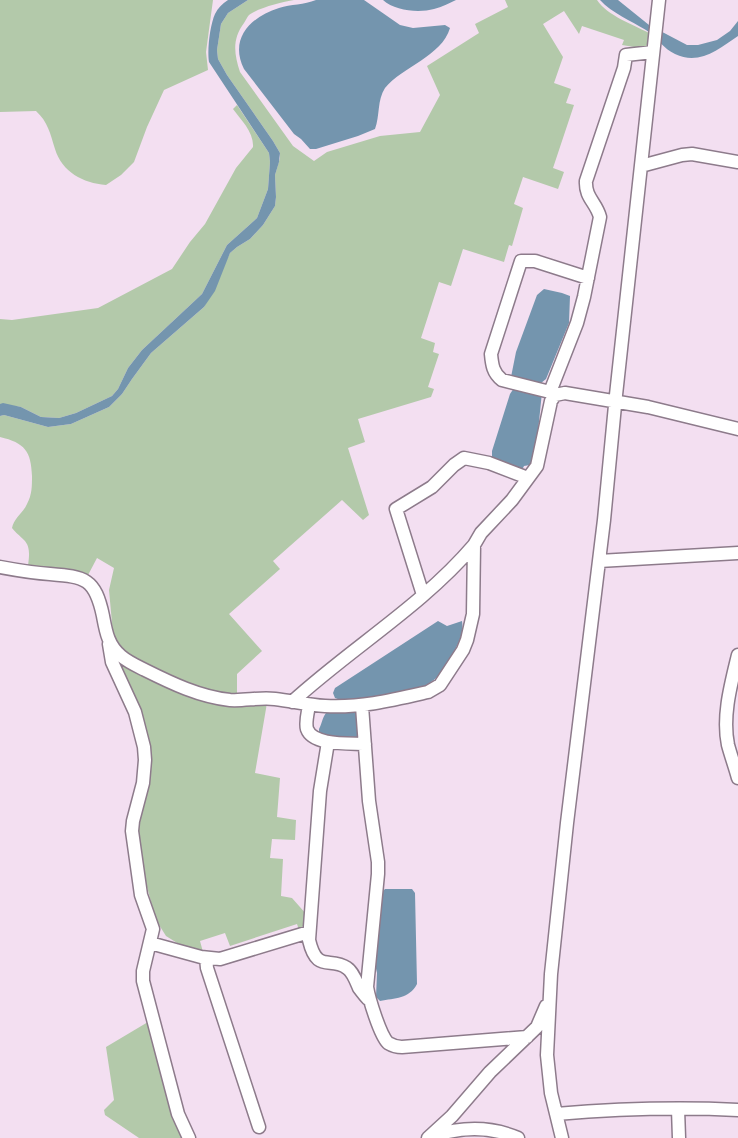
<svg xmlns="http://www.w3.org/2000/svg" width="738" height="1138" font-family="Karla,sans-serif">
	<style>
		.green { fill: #b3c9aa }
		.water { fill: #7495ae }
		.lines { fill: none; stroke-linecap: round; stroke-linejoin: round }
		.minor-casing { stroke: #8d7b8b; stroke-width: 15 }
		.minor { stroke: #fff; stroke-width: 12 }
	</style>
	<rect width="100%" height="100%" fill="#f3dff1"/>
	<path class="green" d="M0,0H213L206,52L208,70L164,90L147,127L134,162L121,175L106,185C83,183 62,172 55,149C50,133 48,122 36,111L0,112Z
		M248,0H294C282,2 258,8 249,15C247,17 246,20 244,23C232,39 234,54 240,72L293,146L314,161L327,152L380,136L420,132L440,95L427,66L479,33L475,24L508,7L505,0H597C608,16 632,24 649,33L646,49L622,45L624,40L582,26L579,34L564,11L543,24L563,57L554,83L571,89L566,103L574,105L553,168L564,172L558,189L523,177L514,204L523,208L512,246L509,245L504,262L463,249L451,286L439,282L421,338L435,343L433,352L439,354L428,387L434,389L431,397L358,419L365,442L348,448L369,515L363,520L342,500L273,561L280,569L229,614L262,651L237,674V704L267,703L255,773L280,778L277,817L296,820L295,840L272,839L270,858L283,859L281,896L292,898L307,915L306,923L299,930L297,924L230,946L225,933L200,941L203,952L190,951L166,936L156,920L144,876L139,841V818L148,776L116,667L109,590L114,568L97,558L87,577L28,566C29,557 31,547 24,540C19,535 16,533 12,528C14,518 23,513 27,504C32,495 32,486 32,476C31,451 25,443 0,437V416L4,415L48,427L71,424L109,407L122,394L132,379L151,353L204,307L230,253L237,247L250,239L263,225L275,206L276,197L275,175L280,158V153L273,141L227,75L218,59L217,50L221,24L228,13Z
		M237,105L269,153L270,162L268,189L257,218L227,245L202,294L142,350L128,368L118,389L112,396L76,413L59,418L41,417L21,407L0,404V319L12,320L98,308L172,269L190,242L205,224L236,168L253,147C254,132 241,120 233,109Z
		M148,1022L167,1092L183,1138H139L105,1115L104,1110L114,1100L106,1047Z"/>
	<path class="water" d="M228,0H248L228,13L221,24L217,50L218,59L227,75L273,141L280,153L279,162L275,175L276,197L275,206L263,225L250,239L237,247L230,253L215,291L204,307L151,353L132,379L122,394L109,407L71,424L48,427L4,415L0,416V404L3,403L21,407L41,417L59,418L76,413L112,396L118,389L128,368L142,350L202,294L227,245L257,218L268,189L270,162L269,153L209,62C207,50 210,25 215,14C218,8 222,4 228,0Z
		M316,0H364L400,25L413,28L445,25L450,28C442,56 402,67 385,88C377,100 380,116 375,129L358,136L316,149H310L301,139L294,134L244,69C229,39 250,17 279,8C291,4 304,5 316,0Z
		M383,0H456C449,3 442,7 434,9C419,13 395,11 383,0Z
		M600,0H618L649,25L687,45H698L717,40L730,31L738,21V36C719,49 699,66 675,54C664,49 656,37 646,30C631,21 612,13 600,0Z
		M544,289L562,293L570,296L569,323L546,379L541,383L516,381L511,377L516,352L537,295Z
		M514,388L542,392L535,461L530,465L524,466L522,470L494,460L492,457V451L510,394Z
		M438,621L447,626L462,621C464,633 459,642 454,652C449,662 443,672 435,679C420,692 391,696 372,698C361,700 346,703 335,698L333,693L335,688Z
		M358,711L359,737L324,736L319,734V729C322,724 322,718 326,713Z
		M385,889H412L415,893L417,984C409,999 395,998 380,1001L376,997L377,973L375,964L381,893Z"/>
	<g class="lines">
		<defs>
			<path id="minor" d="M641,166L682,155L692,154L738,162
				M550,392L577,323L584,297L600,217C596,202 585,198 586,181L624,68L626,55L653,52
				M558,394L502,380C493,373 492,365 491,354L521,261H535L588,278
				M599,561L738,553
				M0,567C16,570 33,573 50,574C85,577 95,578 103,616C106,632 108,645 121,656C128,662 137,666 145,670C171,683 200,697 230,700C245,701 260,697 275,699C292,701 308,705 325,706C361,708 393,700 428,692L440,685L463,650L467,640L473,614L474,545L481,533L512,500L537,466L551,401L555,395L565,393L648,407L738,429
				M423,595L396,509L432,487L454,465L464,458L489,463L528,478
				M109,644L112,662L135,712L144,747L145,760L143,783L133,821L132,831L141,895L153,929L143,971V981L178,1114L189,1138
				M738,655C731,684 722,716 728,745C731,756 735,767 738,778
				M292,702C351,648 422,606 474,545
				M309,705C308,712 305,722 307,729C313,746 350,743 365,744
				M362,706L369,801L378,862V874L367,987C369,999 380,1035 388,1043C393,1046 397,1047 402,1047L527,1037
				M328,742L320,791L309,940C317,974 330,956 347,968C353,972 356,981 359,988C362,992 365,996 368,999
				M150,943L201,957L220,959L309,932
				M206,958L207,968L259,1127
				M678,1109L679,1138
				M556,1114C616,1109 677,1107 738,1110
				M433,1136C461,1127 490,1126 518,1138
				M428,1138L452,1116L490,1072L537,1027L546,1006
				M562,1138L551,1093L547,1055L551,974L567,823L604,520L616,395L659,0"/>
		</defs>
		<use href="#minor" class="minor-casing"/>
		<use href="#minor" class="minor"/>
	</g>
</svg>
